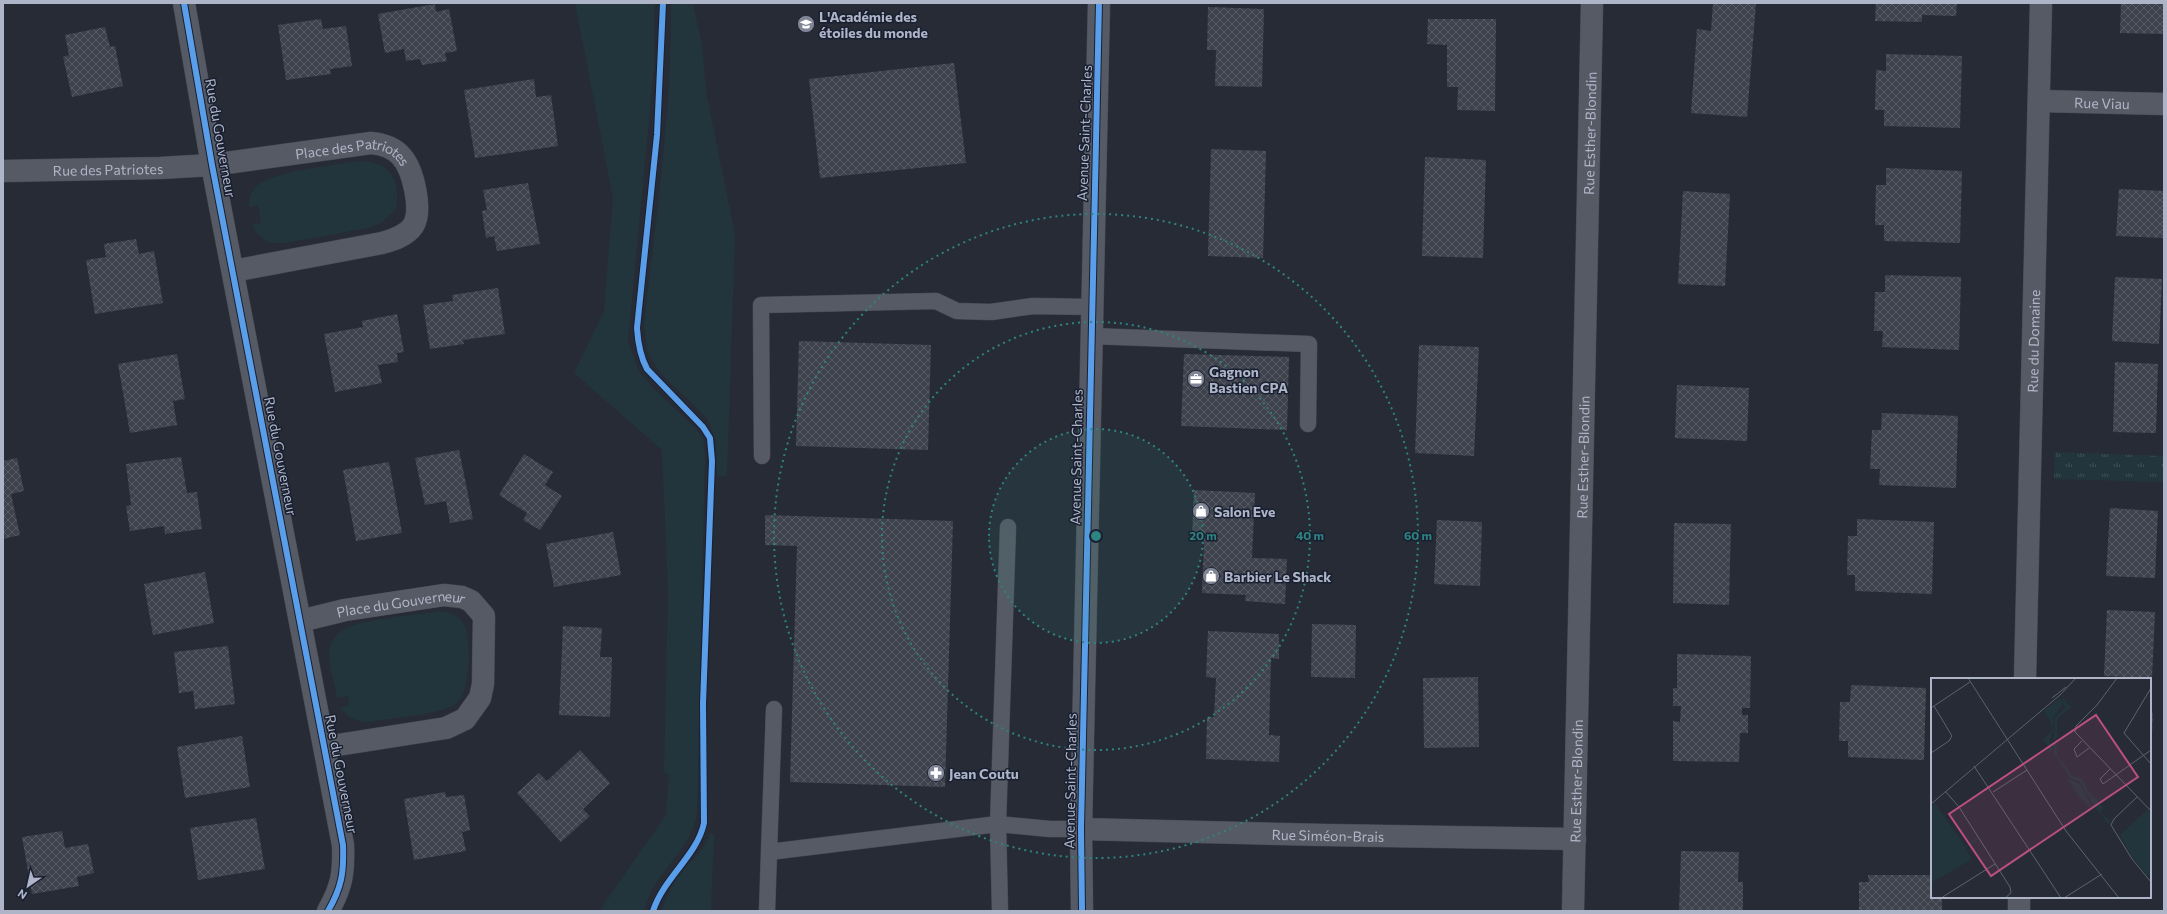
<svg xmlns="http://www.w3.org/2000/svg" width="2167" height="914" font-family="Commissioner,sans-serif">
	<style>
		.grass { fill: #23353c }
		.park { fill: url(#park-tufts) }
		.building { fill: url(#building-cross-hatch) }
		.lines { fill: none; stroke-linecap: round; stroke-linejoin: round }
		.service-casing { stroke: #43464f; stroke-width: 17 }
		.minor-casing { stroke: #43464f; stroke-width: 23 }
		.tertiary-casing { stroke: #43464f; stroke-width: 23 }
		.service { stroke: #565a64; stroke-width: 16 }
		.minor { stroke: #565a64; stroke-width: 22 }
		.tertiary { stroke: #565a64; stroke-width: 22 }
		.cycleway-casing { stroke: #192031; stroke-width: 8 }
		.cycleway { stroke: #5a9eea; stroke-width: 6 }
		.ring { fill: none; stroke: #2f8380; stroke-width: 2; stroke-dasharray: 2 4 }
		.labels { text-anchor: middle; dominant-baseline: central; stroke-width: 3; stroke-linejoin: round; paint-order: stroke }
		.poi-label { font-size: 14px; font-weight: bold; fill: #afb5c8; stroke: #192031; text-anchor: start }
		.street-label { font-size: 14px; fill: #afb5c8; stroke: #192031 }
		.inset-road { fill: none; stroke: #5d6270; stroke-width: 1 }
		.view { fill: #bb4f81; fill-opacity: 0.15; stroke: #bb4f81; stroke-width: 2 }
		.inset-edge { fill: none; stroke: #afb5c8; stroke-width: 2 }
		.centre { fill: #2f8380; stroke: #192031; stroke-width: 2 }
		.ring-label { font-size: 12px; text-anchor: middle; font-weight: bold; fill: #2f8380; stroke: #192031; stroke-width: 3; stroke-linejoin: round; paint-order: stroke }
	</style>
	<defs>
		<pattern id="park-tufts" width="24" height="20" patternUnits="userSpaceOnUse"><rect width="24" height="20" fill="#23353c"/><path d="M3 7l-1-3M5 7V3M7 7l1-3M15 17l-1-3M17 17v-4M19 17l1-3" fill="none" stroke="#405057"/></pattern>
		<pattern id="building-cross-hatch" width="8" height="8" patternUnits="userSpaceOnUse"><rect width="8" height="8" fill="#3e424c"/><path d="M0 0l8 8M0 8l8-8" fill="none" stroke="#575b64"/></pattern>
	</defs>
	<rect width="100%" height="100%" fill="#262b36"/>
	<path class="grass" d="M575,3H654V68L628,341L639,372L653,388L696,429L703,439L705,455L697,814C691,846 669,861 653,888C649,895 647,904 643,911H599L666,815L669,775L664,772L668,592L662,450L574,373L604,311L613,198Z
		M671,3H693L702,45L706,91L735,235L727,476H717L716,441L707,418L660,373L648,353L644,325C656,218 672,111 671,3Z
		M360,161C390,162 401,179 396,209L381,223L368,228L285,243H270L256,233L252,224L261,223L258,205L249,207C249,201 250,194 254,189C268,171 336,165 360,161Z
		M444,611C450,613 458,616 462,621C473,634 470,692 457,703C445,714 385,719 366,722C353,720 348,717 340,708L349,705L348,696L337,698C335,685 326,657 330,646C333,638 339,632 347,628C365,619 421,614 444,611Z
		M710,833L714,835L711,911H661C667,897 672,884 681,873C692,859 705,850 710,833Z"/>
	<path class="park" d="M2055,452L2164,456V482L2054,479Z"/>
	<path class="building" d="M1713,3H1756L1747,117L1691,113L1697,29L1711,31Z
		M1876,3H1957L1956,16L1922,15V22L1875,21Z
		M2121,3H2164V34L2120,33Z
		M435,4L436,12L449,9L457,51L445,53L447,61L422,65L420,59L406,61L404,49L385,53L378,14Z
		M1208,7L1264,9L1262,87L1215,86L1216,50H1207Z
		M321,19L323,29L346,26L352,66L330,69L331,74L286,80L278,25Z
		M1428,19H1496L1495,111L1457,110L1458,87H1447V45L1427,44Z
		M105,27L110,47L115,46L123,86L72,97L63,57L69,55L65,35Z
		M1886,54L1962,56L1960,128L1884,126V110H1875L1876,70L1886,71Z
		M954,63L966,163L820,178L809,79Z
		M534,79L536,97L551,95L558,146L475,158L464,90Z
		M1211,149L1266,151L1263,258L1208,256Z
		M1425,157L1486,160L1483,258L1422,256Z
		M1886,168L1962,171L1960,243L1884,241V225H1875L1876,185H1886Z
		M528,183L540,244L497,251L494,236L486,238L482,211L487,210L483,190Z
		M2119,189L2164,191V238L2116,236Z
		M1683,191L1730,194L1725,286L1678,284Z
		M136,239L139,254L154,251L163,303L95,314L86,260L106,257L104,244Z
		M1885,275L1961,277L1959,350L1882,347L1883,331H1874L1875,292H1885Z
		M2115,277L2162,279L2159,344L2112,341Z
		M498,288L505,334L463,340L464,344L430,349L423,305L453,301L452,295Z
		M397,314L404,352L397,353L398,362L378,365L382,383L335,392L324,334L363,327L362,321Z
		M799,341L931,345L928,450L796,446Z
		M1419,345L1479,347L1474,456L1415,453Z
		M177,354L185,399L173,401L177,425L130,433L118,364Z
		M1184,354L1289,357L1287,430L1181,426Z
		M2115,362L2158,364L2156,433L2113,432Z
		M1677,385L1749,388L1747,441L1675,438Z
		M1882,413L1958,416L1956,488L1879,485L1880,469H1870L1872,430H1881Z
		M459,450L473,519L450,523L446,501L425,505L415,458Z
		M524,454L553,472L545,485L562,496L540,530L523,520L527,513L499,495Z
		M181,457L187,493L197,492L202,529L165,534L164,526L130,531L126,506L131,505L126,464Z
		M17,458L24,491L11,494L20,535L3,539V461Z
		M389,462L402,533L356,541L343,470Z
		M1194,490L1255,493L1252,558L1287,559L1285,604L1245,601L1246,595L1202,593L1204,540L1192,539Z
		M2110,508L2158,511L2155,578L2106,576Z
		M765,515L953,521L945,787L790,782L797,546L765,545Z
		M1857,519L1934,522L1932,594L1855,591V575H1847L1848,536H1857Z
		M1437,520L1482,522L1480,586L1434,584Z
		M1674,523L1731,524L1729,605L1673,603Z
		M613,532L621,575L554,587L546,544Z
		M205,572L214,623L153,635L144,584Z
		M2107,610L2155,612L2152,678L2104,676Z
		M1312,624L1356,625L1355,678L1311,677Z
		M563,626L602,628L600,657H612L610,717L559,715Z
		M1208,631L1279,634V659L1271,658L1269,735L1280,736L1279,762L1206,759L1207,717H1214L1216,678L1206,677Z
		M228,646L235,704L195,709L193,691L179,693L174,652Z
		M1677,654L1751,656L1750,708H1742V715H1748V733H1740L1739,762L1673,761V721L1680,722L1681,706H1673V688H1677Z
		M1478,677L1479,747L1424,748L1423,678Z
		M1851,685L1926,688L1924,760L1848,757V741H1839L1840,702H1850Z
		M2150,712L2153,713L2151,756H2150Z
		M242,736L250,787L185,798L177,747Z
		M580,750L610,783L583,809L590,816L561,842L517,793L539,773L547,781Z
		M445,792L446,797L464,795L470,830L462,832L466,851L414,860L404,799Z
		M2150,808H2152L2151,833H2150Z
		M256,818L265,869L198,880L190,828Z
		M62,831L65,848L88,844L94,873L77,877L79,886L32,894L22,837Z
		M1681,851L1739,852L1738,882H1743V911H1679Z
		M1868,875H1932V897H1942V911H1859V882H1869Z"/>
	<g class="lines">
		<defs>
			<path id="service" d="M1091,336L1309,344L1308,424
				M762,456L761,305L936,301L957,311L991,312L1033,306L1092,307
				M1008,527L998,824L1050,829H1081
				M774,709L769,852L998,824L1000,911
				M767,911L769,852"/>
			<g id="minor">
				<path d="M184,3L212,165L343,845C344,872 342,887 328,911"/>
				<path id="s1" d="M2040,101L2164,104"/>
				<path id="s2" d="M3,171L160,168L212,165L371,143C382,144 393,147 401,156C413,169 423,210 413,226C406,236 393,240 382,243L233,271"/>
				<path id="s3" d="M300,621L345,610L444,595L462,597L471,601L484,616L483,684L480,698L465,719L446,728L325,747"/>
				<path id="s4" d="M2025,679L2041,3"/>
				<path id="s5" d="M1081,829L1325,835L1575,839"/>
				<path id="s6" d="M1573,911L1592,3"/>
				<path d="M2019,911V897"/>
			</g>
			<path id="tertiary" d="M1082,911L1081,829L1099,3"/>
		</defs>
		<use href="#service" class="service-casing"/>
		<use href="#minor" class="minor-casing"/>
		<use href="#tertiary" class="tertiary-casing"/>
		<use href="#service" class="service"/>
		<use href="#minor" class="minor"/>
		<use href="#tertiary" class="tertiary"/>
		<defs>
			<path id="cycleway" d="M184,3L212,165L343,845C344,872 342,887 328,911
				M653,911C664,877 697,856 704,823L703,704L712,461L710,438L703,427L647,369C640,356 638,344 637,328L657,135L663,3
				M1082,911L1081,829L1099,3"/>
		</defs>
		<use href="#cycleway" class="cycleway-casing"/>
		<use href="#cycleway" class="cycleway"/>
	</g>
	<circle cx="1096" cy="536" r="107" fill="#2f8380" fill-opacity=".12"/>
	<g class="ring">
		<circle cx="1096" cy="536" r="107"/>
		<circle cx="1096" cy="536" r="214"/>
		<circle cx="1096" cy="536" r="322"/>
	</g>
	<defs>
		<symbol id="school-disc" viewBox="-11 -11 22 22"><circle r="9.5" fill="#7f8595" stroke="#192031"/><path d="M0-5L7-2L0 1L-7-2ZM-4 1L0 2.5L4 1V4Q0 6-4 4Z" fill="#fff"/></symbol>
		<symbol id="office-disc" viewBox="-11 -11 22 22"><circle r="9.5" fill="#7f8595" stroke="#192031"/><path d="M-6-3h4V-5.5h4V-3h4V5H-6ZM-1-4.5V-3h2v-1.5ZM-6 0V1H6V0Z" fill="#fff"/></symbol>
		<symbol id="shop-disc" viewBox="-11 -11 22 22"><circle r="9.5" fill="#7f8595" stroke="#192031"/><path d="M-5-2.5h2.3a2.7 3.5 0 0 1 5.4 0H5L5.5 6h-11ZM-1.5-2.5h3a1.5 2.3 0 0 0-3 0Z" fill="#fff"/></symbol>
		<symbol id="pharmacy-disc" viewBox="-11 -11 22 22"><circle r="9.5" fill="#7f8595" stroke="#192031"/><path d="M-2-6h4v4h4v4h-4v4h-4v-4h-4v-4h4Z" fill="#fff"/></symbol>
	</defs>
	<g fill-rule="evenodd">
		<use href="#school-disc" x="796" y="14" width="20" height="20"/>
		<use href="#office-disc" x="1186" y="369" width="20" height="20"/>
		<use href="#shop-disc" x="1191" y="501" width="20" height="20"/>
		<use href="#shop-disc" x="1201" y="566" width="20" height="20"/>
		<use href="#pharmacy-disc" x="926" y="763" width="20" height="20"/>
	</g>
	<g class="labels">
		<g class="poi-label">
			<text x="819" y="16">L'Académie des<tspan x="819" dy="16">étoiles du monde</tspan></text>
			<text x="1209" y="371">Gagnon<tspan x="1209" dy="16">Bastien CPA</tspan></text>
			<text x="1214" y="511">Salon Eve</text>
			<text x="1224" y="576">Barbier Le Shack</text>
			<text x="949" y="773">Jean Coutu</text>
		</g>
		<g class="street-label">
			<text stroke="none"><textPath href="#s1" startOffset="62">Rue Viau</textPath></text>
			<text transform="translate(1084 133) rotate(-88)">Avenue Saint-Charles</text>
			<text stroke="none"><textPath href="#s6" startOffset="778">Rue Esther-Blondin</textPath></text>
			<text transform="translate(221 138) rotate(80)">Rue du Gouverneur</text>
			<text stroke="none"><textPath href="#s2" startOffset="353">Place des Patriotes</textPath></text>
			<text stroke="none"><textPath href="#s2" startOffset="105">Rue des Patriotes</textPath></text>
			<text stroke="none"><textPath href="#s4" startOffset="338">Rue du Domaine</textPath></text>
			<text transform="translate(281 456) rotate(79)">Rue du Gouverneur</text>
			<text transform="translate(1076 457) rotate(-89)">Avenue Saint-Charles</text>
			<text stroke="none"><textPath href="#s6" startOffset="454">Rue Esther-Blondin</textPath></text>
			<text stroke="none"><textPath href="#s3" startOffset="103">Place du Gouverneur</textPath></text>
			<text transform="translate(342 774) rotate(79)">Rue du Gouverneur</text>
			<text transform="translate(1070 781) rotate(-89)">Avenue Saint-Charles</text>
			<text stroke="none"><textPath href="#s6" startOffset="130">Rue Esther-Blondin</textPath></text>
			<text stroke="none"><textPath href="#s5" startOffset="247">Rue Siméon-Brais</textPath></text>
		</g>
	</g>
	<g transform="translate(1931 678)">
		<rect width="220" height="220" fill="#262b36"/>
		<path d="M130,18L140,29L126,41V60L123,62L124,39L134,30ZM129,20L132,26L122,40V53L119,61L121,75L112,61L121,53V46L113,33ZM125,62L126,77L142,99L151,100L157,113L173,130L169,134L179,143L178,147L163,128L149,104L139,100L123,75L122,66ZM136,100L149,106L164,134L147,117Z" fill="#23353c"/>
		<path d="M4,125L34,168L46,160L47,162L34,170L41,181L0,205V129ZM216,132L220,136V196L217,198L201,179L189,157Z" fill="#23353c"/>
		<path class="inset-road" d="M37,0L135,153L188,220M186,0L166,27L145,48L144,54L220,133M220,10L193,55L220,86M121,20L135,9M0,30L39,4M151,63L143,71L146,79L158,70M0,75L18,63L21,58L3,28M43,88L130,220M179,91L169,101L172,106L220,72M14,113L28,129L79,209L80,215L74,220M62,114L96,92M206,119L183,141L180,147L201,181L220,204M0,126L129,17L145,0M10,220L64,186M133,220L171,196"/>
		<path class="view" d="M165,37L207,99L60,198L18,136Z"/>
		<rect width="220" height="220" class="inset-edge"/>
	</g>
	<circle cx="1096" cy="536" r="6" class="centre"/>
	<g class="ring-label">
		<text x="1203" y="540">20 m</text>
		<text x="1310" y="540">40 m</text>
		<text x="1418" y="540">60 m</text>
	</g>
	<rect width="2167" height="914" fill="none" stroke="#afb5c8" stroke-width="8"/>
	<g transform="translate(28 886) rotate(214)" stroke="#192031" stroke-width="3" paint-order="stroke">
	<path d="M0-3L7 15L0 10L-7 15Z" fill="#afb5c8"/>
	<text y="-6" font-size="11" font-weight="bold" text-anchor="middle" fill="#afb5c8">N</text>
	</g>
</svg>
